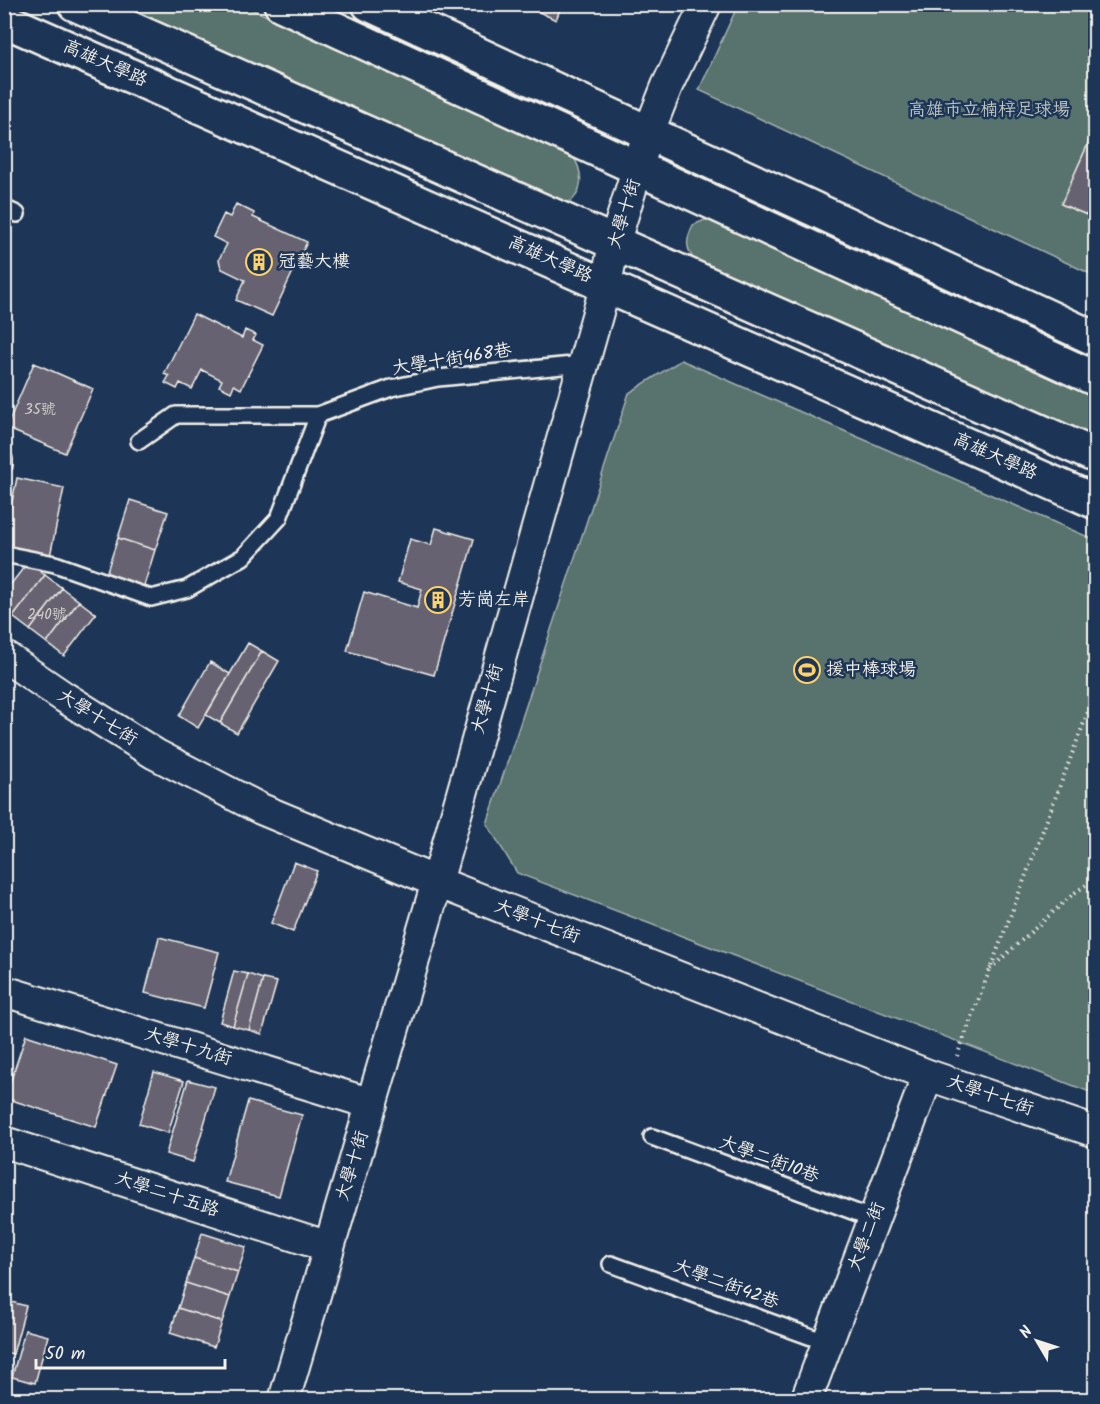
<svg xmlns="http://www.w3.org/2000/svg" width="1100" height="1404" font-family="Kalam,'LXGW WenKai TC',sans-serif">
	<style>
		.green { fill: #58726e; stroke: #a6b2ab; stroke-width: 1.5 }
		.building { fill: #666272; stroke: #f4f1e8; stroke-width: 1.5 }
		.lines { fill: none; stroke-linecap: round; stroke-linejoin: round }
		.lane-casing { stroke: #f4f1e8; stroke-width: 20 }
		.street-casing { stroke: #f4f1e8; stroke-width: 34 }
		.secondary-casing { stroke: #f4f1e8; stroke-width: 38 }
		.path { stroke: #f4f1e8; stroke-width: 4; stroke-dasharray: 1.5 4.5; stroke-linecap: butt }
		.lane { stroke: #1d3557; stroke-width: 15 }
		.street { stroke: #1d3557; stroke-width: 30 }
		.secondary { stroke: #1d3557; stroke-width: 33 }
		.labels { text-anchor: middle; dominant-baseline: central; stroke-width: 5; stroke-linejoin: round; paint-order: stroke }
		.number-label { font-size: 15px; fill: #d0cdca }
		.street-label { font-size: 18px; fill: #f4f1e8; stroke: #1d3557 }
		.park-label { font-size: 18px; fill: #bdc5bd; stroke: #1d3557 }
		.poi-label { font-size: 18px; fill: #f4f1e8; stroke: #1d3557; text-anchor: start }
	</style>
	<rect width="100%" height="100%" fill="#1d3557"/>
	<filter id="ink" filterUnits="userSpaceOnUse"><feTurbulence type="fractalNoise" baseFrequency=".0167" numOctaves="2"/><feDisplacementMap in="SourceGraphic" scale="12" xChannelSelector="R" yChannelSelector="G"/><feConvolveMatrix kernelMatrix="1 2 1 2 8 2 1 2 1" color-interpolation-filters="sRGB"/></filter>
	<g filter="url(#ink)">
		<path class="green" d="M107,5H243L573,156C583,172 585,193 567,204Z
			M738,5H1095V276L699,90Z
			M714,216L1095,394V445L695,261C685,248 686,239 693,225Z
			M681,360L1095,540V1094L517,873L487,824L629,393Z"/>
		<path class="building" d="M522,4H562L556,20Z
			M1095,128L1096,129V219L1061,204Z
			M236,204L254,213L253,217L307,242L272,316L236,300L245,280L222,269L220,264L219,259L227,244L213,237L224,214L230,217Z
			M194,314L242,338L245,330L256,335L253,340L263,345L241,389L234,385L231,392L219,386L222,380L202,370L192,389L180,383L177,389L165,383L169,376L164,374Z
			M34,363L93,389L65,453L6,428Z
			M17,478L64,488L49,561L4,552V539Z
			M130,500L168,512L155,550L118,538Z
			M436,528L474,539L434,675L347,651L364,592L417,608L422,589L398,582L410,539L431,545Z
			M118,538L155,550L143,589L105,577Z
			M28,562L45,575L13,617L4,610V593Z
			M45,575L62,588L30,630L13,617Z
			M62,588L79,601L47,643L30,630Z
			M79,601L96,614L64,656L47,643Z
			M248,643L262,651L220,723L206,715Z
			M262,651L279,661L237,733L220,723Z
			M210,662L230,674L198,728L179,716Z
			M294,862L317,871L293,932L271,923Z
			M159,937L219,952L204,1008L145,993Z
			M234,971L248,974L233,1026L220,1022Z
			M248,974L263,979L249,1030L233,1026Z
			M263,979L277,982L262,1034L249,1030Z
			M26,1035L117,1065L96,1127L5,1098Z
			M154,1072L184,1081L168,1133L139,1124Z
			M188,1080L215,1087L193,1162L166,1154Z
			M248,1101L302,1115L279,1196L225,1182Z
			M202,1233L246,1247L238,1272L194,1258Z
			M194,1258L238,1272L230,1297L186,1283Z
			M186,1283L230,1297L222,1322L178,1308Z
			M4,1300L26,1306L13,1354L4,1352Z
			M178,1308L222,1322L214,1347L170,1333Z
			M25,1330L48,1336L35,1383L12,1377Z"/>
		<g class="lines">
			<defs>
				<path id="lane" d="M4,208L17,214
					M139,441L176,415H318
					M4,459V465
					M4,554L55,564L151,598L187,589L243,557L279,518L318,415L391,388L438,378L583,364
					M652,1137L874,1219
					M611,1264L828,1343"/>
				<path id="street" d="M4,656L64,697L155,754L261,809L437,882L928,1075L1096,1132
					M4,991L372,1104
					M4,1142L329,1247
					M284,1400L437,882L606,284L614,244L648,134L667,86L706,4
					M806,1400L928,1075"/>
				<path id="secondary" d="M75,4L1096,456
					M281,4L1096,379
					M369,4L1096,339
					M4,20L1096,502"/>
			</defs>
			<use href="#lane" class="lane-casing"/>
			<use href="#street" class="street-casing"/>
			<use href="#secondary" class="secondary-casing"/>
			<path class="path" d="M990,969L1073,894L1096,878
				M957,1056L1096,691"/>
			<use href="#lane" class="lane"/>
			<use href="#street" class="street"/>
			<use href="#secondary" class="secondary"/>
		</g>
	</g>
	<defs>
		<symbol id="building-ring" viewBox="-11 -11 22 22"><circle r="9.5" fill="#1d3557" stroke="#ffd166" stroke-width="1.5"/><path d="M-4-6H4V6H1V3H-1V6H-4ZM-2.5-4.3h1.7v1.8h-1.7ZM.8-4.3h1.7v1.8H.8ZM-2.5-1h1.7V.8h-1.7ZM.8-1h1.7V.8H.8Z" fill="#ffd166"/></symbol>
		<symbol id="stadium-ring" viewBox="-11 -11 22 22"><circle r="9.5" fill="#1d3557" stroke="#ffd166" stroke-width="1.5"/><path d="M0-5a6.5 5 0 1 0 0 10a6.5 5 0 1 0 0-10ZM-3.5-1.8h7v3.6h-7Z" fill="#ffd166"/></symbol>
	</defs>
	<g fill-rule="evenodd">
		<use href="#building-ring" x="244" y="247" width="30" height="30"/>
		<use href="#building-ring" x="423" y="585" width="30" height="30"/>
		<use href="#stadium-ring" x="792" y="655" width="30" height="30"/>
	</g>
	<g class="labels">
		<g class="number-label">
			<text x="40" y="410">35號</text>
			<text x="47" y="615">240號</text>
		</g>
		<g class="street-label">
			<text transform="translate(105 64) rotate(24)">高雄大學路</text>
			<text transform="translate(625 214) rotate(-73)">大學十街</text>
			<text transform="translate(550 260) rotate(24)">高雄大學路</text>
			<text transform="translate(452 360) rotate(-9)">大學十街468巷</text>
			<text transform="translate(995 457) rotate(24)">高雄大學路</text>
			<text transform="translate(488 699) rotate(-74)">大學十街</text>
			<text transform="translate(97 718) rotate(32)">大學十七街</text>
			<text transform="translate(537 922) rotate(21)">大學十七街</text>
			<text transform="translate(188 1047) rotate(17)">大學十九街</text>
			<text transform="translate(990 1096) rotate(19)">大學十七街</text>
			<text transform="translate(769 1160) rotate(20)">大學二街10巷</text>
			<text transform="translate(353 1166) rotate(-73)">大學十街</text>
			<text transform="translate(167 1195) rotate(18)">大學二十五路</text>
			<text transform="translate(867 1237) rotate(-69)">大學二街</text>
			<text transform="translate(726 1285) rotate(20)">大學二街42巷</text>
		</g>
		<g class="park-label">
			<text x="989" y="110">高雄市立楠梓足球場</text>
		</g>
		<g class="poi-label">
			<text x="278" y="262">冠藝大樓</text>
			<text x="458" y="600">芳崗左岸</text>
			<text x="826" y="670">援中棒球場</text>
		</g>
	</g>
	<rect width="1100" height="1404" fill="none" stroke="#1d3557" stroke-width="24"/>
	<rect x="12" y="12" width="1076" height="1380" fill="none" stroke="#f4f1e8" stroke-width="2" filter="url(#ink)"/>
	<g transform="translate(1037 1341) rotate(309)" stroke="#1d3557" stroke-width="4.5" paint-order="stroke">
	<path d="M0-4.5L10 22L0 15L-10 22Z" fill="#f4f1e8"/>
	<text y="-9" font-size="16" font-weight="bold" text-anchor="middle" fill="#f4f1e8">N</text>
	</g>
	<path d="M36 1359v9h189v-9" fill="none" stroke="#f4f1e8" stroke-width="3"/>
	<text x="45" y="1359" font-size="18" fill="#f4f1e8" stroke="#1d3557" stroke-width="4.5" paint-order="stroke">50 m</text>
</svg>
